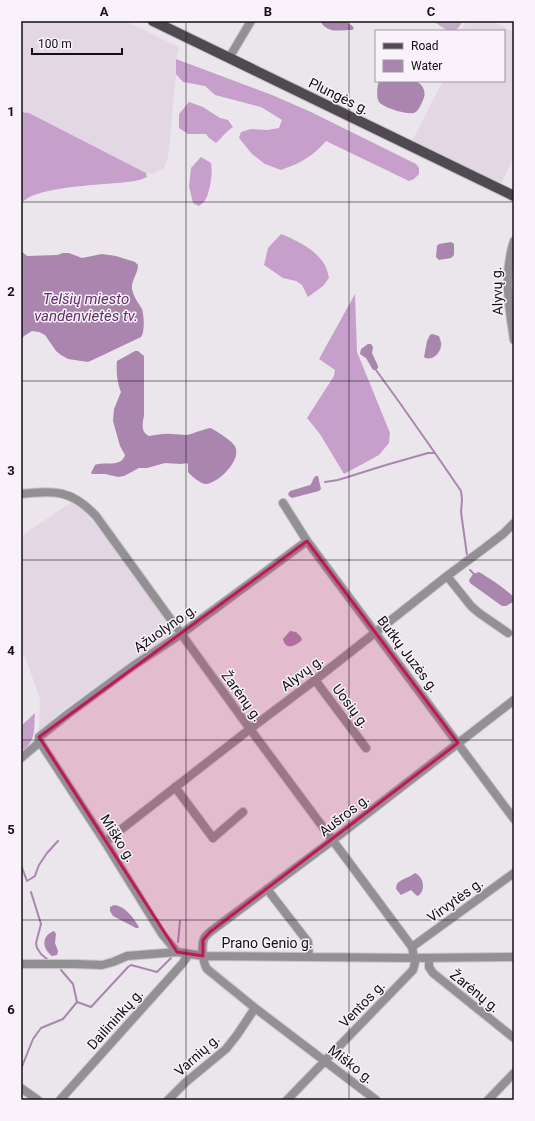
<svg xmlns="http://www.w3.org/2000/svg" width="535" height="1121" font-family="Roboto,sans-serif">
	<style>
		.built { fill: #e3d7e4 }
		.green { fill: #c6adc9 }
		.forest { fill: #c6a0cb }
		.water { fill: #aa86af }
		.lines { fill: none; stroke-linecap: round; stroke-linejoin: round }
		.stream { stroke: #aa86af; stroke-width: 2 }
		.minor-casing { stroke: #c8c3c9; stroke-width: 10 }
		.major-casing { stroke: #c8c3c9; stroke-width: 12 }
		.minor { stroke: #939093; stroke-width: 8 }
		.major { stroke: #4e4a4f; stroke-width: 10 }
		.marked { fill: #c2185b; fill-opacity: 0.2; stroke: #c2185b; stroke-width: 3; stroke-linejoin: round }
		.grid { fill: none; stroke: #121012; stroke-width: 1; stroke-opacity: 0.55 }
		.labels { text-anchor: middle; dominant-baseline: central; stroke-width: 3; stroke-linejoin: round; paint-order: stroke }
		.street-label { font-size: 14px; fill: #121012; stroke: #f9f2fa }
		.water-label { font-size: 15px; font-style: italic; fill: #5f3066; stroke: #f9f2fa }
		.neatline { fill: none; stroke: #121012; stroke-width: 1.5 }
		.grid-label { font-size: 13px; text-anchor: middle; font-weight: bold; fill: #121012 }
	</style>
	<rect width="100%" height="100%" fill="#ebe5ec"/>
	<path class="built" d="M21,21H125L179,47L176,59V74L168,158L164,168L153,174L146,173L29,113L21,112Z
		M467,21H492L514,32V157L501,183L412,141L443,81H504V31H460Z
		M75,500L132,570L179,631L63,710L39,732L40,699L26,659L21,653V536Z"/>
	<path class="green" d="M433,21H463L456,31H448Z"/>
	<path class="forest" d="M176,59L272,95L311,112L416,164L419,168V174L414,179L409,181L326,141C313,156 301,163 281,170L265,164L252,154L239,138L241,132L251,129L267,130L279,128L282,120L261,107L215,95L205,86L183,82L176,74Z
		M189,102L203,107L220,118L228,120L233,127C225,132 223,137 216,143L209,138L206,134H188L179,128V114Z
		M21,112L29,113L146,173L147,177C143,179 139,180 135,181C113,185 29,185 21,205Z
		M201,157L211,163C213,173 210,194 204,202C203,203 201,204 199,206L193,203L189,186L191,168Z
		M281,234C298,241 315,249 325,265C327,269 328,274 329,278L323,286L308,297L302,285L296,281L283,278L264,265L268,248Z
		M355,294L357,352L390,433L389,443L379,455L344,474L320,434L307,418L334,376L335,370L319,359Z
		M35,713C34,731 36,740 21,753V726Z"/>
	<path class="water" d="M320,21C331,21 347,18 354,28L352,30C338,30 328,34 320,21Z
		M379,81C385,81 392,80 398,81C403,82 399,82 404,82C407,82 411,81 414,81C423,83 427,92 423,100C421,104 419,111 414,113C408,115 384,108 379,102C376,97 377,86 379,81Z
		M451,242L454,244V255L451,258L439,260L436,257L437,246L439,244Z
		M21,251L27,256L57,255L63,253H69L82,258L102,254L116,256L135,262L138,265C138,274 131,280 132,289C134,298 138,302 142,309C144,315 145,332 141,337L101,356L88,362L68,359L61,355L56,351L45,335L39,332L32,331L24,336L21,340Z
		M432,334L439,336C440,340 442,343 441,346C440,354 431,362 424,357L427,341L430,335Z
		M368,344H371L373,347L372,353L378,366V368L376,370H373L366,358L360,354L361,349Z
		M135,351H138L144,356V416C142,425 141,432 149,436C157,435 164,433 172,434C177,434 181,435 186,435C194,434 202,429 211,428C216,431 231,440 234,445C244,458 219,483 206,484C201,484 191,476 188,472V465L187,463L181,464L165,463L147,468H139L124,476L118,477L105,474H92L91,473L95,465C105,461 121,468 125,455L120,446L113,421L114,409L121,392C117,382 116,372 117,361Z
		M316,476H318L321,489L319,491L292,498L289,496L288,494L290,491L310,485C313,483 312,478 316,476Z
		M479,572C489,578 507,589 514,598L513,602L506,606H502L470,583L469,580L473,574Z
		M290,631L296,632L301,637L302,640C295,646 286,651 283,639Z
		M415,873C424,877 426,890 418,896L416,895L411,890L401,895L396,889C396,882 400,881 406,878C409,877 412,875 415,873Z
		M114,905C125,906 133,917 139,927L138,928H136L113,916L110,911V907Z
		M54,931L56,934L55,943L58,951L57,955L52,956C42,948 41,936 54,931Z"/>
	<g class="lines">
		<path class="stream" d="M376,370L397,399L435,453
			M325,482L338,480L386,465L428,453H435L461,491L462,500L461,512L467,555
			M470,570L474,574
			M21,865L27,881L35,876L37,870L39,865L47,853L58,841
			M31,892L41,924L36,943L37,948L41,954L48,960
			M178,942L180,921
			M77,1002L91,1007L128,967L131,965L157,972L171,958
			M21,1069L33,1039L41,1028L63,1019L77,1002L73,984L61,970"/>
		<defs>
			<path id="minor" d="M229,58L251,21
				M514,241C503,275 509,306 514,340
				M21,494C54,490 72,490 96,516L250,729L412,947L415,963L413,970L287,1100
				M283,503L307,541L514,819
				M447,576L471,606L479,613L508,633
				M315,680L366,748
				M21,758L40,742
				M175,787L213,838L243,812
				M105,842L250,729L315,680L447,576L482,550L503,534L514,523
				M267,889L308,942L309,957
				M412,947L514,873
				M177,952L162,934L105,842L40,742L39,737L68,714L133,666L181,634L307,541
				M429,958V967L433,973L514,1038
				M21,964H75L102,965L113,962L127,956L177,952L203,956L415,958L514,957
				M21,1088L38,1100
				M60,1100L182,964L189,954
				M168,1100L186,1082L226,1049L237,1035L255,1008
				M376,1100L255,1008L207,969C203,963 201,946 204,939C205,936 208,934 210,932L333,840L514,700
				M488,1100L514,1073"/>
			<path id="major" d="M153,21L514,196"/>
		</defs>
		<use href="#minor" class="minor-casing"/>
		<use href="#major" class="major-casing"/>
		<use href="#minor" class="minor"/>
		<use href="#major" class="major"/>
	</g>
	<path class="marked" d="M307,541L458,743L210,932L203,940V956L177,952L39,737Z"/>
	<path class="grid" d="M186,21V1100M349,21V1100M21,202H514M21,381H514M21,560H514M21,740H514M21,920H514"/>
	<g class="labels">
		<g class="street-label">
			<text transform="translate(339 96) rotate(26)">Plungės g.</text>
			<text transform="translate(497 291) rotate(-92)">Alyvų g.</text>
			<text transform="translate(165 628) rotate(-35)">Ąžuolyno g.</text>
			<text transform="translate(408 654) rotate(53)">Butkų Juzės g.</text>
			<text transform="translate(302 673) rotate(-37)">Alyvų g.</text>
			<text transform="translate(242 696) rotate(54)">Žarėnų g.</text>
			<text transform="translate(351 706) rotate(53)">Uosių g.</text>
			<text transform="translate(344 815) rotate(-38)">Aušros g.</text>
			<text transform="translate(118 838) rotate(58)">Miško g.</text>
			<text transform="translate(455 900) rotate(-36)">Virvytės g.</text>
			<text x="267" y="943">Prano Genio g.</text>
			<text transform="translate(475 991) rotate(39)">Žarėnų g.</text>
			<text transform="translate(362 1004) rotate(-46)">Ventos g.</text>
			<text transform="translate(115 1019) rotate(-48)">Dailininkų g.</text>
			<text transform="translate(197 1055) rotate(-42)">Varnių g.</text>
			<text transform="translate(351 1064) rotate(38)">Miško g.</text>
		</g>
		<g class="water-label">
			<text x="86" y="299">Telšių miesto<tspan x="86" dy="17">vandenvietės tv.</tspan></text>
		</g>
	</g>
	<rect width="535" height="1121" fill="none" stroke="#f9f2fa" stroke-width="44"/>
	<rect x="375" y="30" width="130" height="52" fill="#f9f2fa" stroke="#9d989d"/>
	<rect x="383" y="43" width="20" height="6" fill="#4e4a4f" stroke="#9d989d"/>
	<text x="411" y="50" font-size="12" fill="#121012">Road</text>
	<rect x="383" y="60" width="20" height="12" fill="#aa86af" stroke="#9d989d"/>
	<text x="411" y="70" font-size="12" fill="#121012">Water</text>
	<path d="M32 48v6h90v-6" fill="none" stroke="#121012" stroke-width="2"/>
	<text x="38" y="48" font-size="12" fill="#121012" stroke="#f9f2fa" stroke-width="3" paint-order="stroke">100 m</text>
	<rect x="22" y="22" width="491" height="1077" class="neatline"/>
	<g class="grid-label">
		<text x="104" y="16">A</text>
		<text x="268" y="16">B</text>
		<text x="431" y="16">C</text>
		<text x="11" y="116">1</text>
		<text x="11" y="296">2</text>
		<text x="11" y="475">3</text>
		<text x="11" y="655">4</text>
		<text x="11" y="834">5</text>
		<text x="11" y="1014">6</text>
	</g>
</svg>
